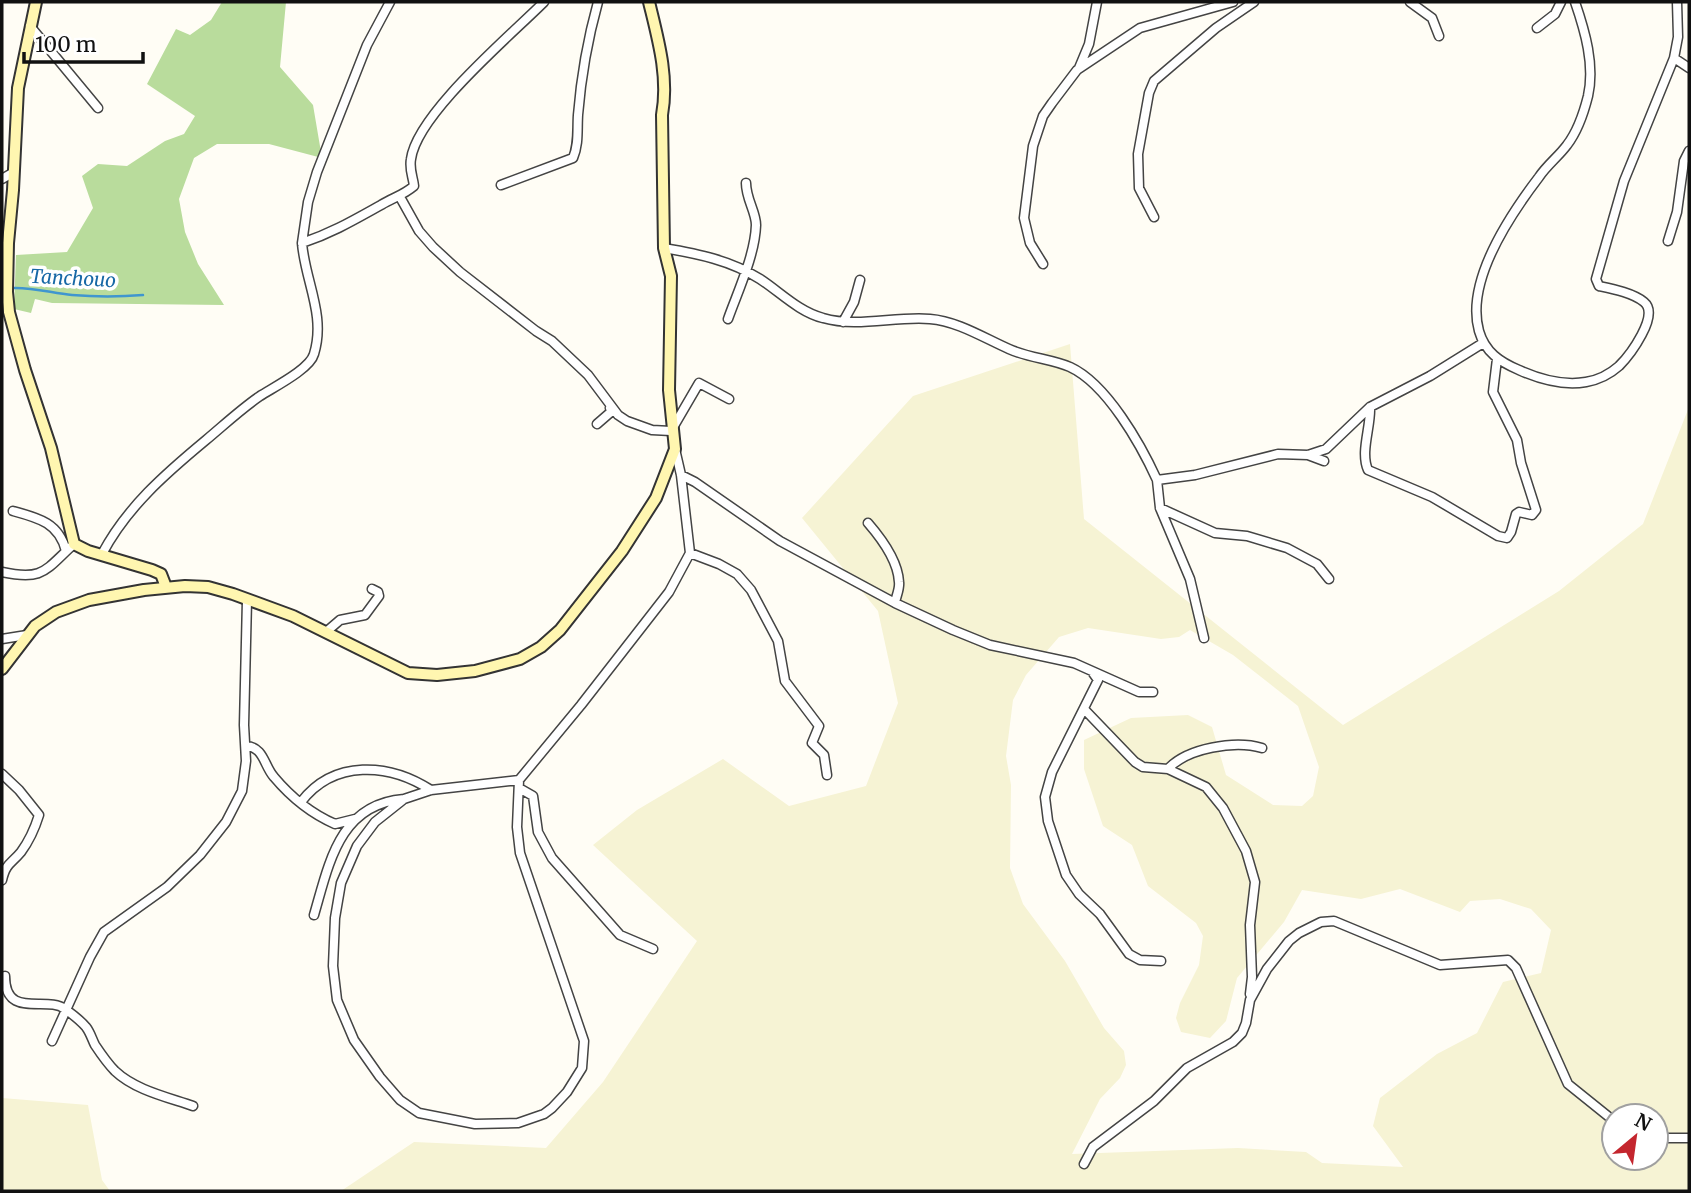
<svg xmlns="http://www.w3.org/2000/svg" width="1691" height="1193" font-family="Merriweather,serif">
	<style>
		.farmland { fill: #f6f3d4; fill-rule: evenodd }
		.forest { fill: #b9dc9c }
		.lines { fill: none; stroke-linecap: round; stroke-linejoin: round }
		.stream { stroke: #3f96cf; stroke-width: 2.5 }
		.street-casing { stroke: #444; stroke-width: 11 }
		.secondary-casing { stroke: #333; stroke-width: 14 }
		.street { stroke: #fff; stroke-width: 8 }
		.secondary { stroke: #fff6b0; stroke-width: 10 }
		.labels { text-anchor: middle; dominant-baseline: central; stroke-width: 7; stroke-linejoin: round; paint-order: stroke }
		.water-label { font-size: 19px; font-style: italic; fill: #1768a6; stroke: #fff }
	</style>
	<rect width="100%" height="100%" fill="#fffdf5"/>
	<path class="farmland" d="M1070,344L1084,519L1343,725L1559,591L1643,524L1689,407V1191H341L414,1142L546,1148L603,1082L697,941L593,845L637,810L723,759L789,806L866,786L898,703L878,611L802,518L913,396ZM1088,628L1161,639L1179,637L1190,630L1233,655L1298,706L1319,767L1313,796L1302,806L1273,805L1226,775L1212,727L1188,715L1131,718L1084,740V769L1103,826L1132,845L1148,886L1196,923L1203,936L1199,965L1180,1003L1176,1018L1181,1032L1210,1038L1226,1021L1237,978L1284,922L1302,890L1361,899L1400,889L1460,912L1470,901L1500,899L1531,909L1551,930L1541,973L1503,982L1477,1033L1437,1054L1380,1098L1373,1126L1403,1167L1322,1163L1306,1152L1238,1148L1072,1154L1100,1099L1120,1078L1126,1065L1124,1051L1104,1028L1065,961L1023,904L1010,868L1011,785L1006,756L1013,700L1026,675L1059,637ZM1614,1116H1656V1158H1614Z
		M2,1098L88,1105L102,1180L110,1191H2Z"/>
	<path class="forest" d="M222,2H286L280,67L313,105L322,158L269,144H217L194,158L179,199L185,232L198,264L224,305L52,303L35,299L31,313L14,309L16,255L67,252L93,208L82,176L98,164L127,166L165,141L184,134L195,116L147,84L176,29L190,35L211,20Z"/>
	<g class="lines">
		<path class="stream" d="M12,288C32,287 52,293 72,295C96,297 119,297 143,295"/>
		<defs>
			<path id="street" d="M1410,2L1432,18L1439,36
				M1575,2C1585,31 1595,65 1588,96C1584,112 1577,132 1567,145C1559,156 1547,165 1539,177C1510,215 1465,281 1479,331C1485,352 1500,362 1519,370C1539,379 1563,386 1586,382C1598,380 1610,374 1619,366C1630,355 1660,315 1644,302C1633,293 1613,289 1599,286L1596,279L1624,181L1674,58L1678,37L1677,2
				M30,26L98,108
				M1537,28L1555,14L1561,2
				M1674,58L1689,68
				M1079,68L1089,44L1097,2
				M2,179L14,172
				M501,185L573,158C579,144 577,130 578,115C581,78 588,38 598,2
				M400,197L419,231L433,247L460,272L536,331L552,341L588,375L618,415L627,421L652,430L671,431L699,383L729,399
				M1154,217L1139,188L1138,154L1149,93L1154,81L1216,28L1254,2
				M1668,241L1677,212L1684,161L1689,151
				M302,243L308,202L317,172L367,45L390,2
				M664,248C698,254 730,260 760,279C780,292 799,312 823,318C858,328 894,316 930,319C957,321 984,338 1009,349C1029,358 1051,359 1070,367C1107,384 1141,445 1157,480L1195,475L1278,454L1308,455L1326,449L1370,407L1430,376L1483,343
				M1043,264L1030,243L1024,218L1033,146L1043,116L1052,103L1077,70L1140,28L1233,2
				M728,319C738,291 755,255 756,225C756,212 746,199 746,183
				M843,322L854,302L860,280
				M1370,407C1371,427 1360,452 1368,470L1432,497L1498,536L1507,538L1511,532L1516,514L1519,512L1532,515L1536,510L1521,463L1517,440L1493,392L1497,359
				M597,424L612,411L610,408
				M1308,455L1324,461
				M681,475L695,482L780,541L895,603L953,630L990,645L1074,663L1139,692H1153
				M1157,480L1160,508L1190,579L1204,638
				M1160,508L1215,533L1247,536L1287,548L1317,564L1329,579
				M13,511C39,518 59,523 66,551
				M868,523C881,538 898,561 899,582C900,589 896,596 895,603
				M690,553L719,564L737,574L751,590L778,641L785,681L819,726L812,743L824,755L827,775
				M102,554C127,507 165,474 206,440C224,425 241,409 260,396C274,387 310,369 314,354C326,315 305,281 302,243C332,233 354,220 381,205C394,197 402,196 414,186C413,177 409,169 411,159C417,114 510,36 544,2
				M2,572C44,581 45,570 74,544
				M326,632L340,620L365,615L379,596L378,592L372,589
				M2,639L27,635
				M1093,673L1098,680L1052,772L1045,797L1048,821L1066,875L1079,894L1100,914L1129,954L1140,960L1161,961
				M1084,709L1135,762L1143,767L1168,769L1206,787L1223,808L1246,851L1255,882L1250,925L1252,977L1250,994
				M246,746C264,747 264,766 274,777C290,796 312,814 335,824L355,819
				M1168,769C1187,748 1235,740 1262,748
				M2,774L19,790L39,815C35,828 29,841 21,852C11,864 6,863 2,880
				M519,780L517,827L520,853L584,1041L582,1068L567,1092L552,1108L544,1114L518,1123L475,1124L419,1113L400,1100L380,1077L354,1040L337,1000L333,966L335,918L341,883L357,846L375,822L404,799L431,790L519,780L581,705L669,592L690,553L681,475L675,449
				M519,788L533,796L538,832L552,858L620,935L653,949
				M301,802C334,759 389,763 431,790
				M314,915C329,864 339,804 404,799
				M5,976C5,1020 47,995 65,1009C72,1014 80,1020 86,1027C90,1032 92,1039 95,1045C101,1054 108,1064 115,1071C135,1090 167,1097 193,1106
				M52,1041L90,957L104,932L167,887L200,855L226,822L242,791L246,761L244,725L247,600
				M1656,1138H1689
				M1084,1164L1093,1147L1154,1101L1187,1068L1233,1042L1242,1033L1246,1023L1250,1000L1267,969L1289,941L1299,933L1321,922L1334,921L1440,965L1508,960L1516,968L1568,1084L1614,1121"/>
			<path id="secondary" d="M36,2L18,88L13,190L8,243L7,292L9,312L25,370L51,448L74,544L88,551L152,570L161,574L166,587
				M2,669L35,626L56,612L89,600L144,590L185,586L208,587L233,594L293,616L408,673L437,675L475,671L520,659L541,647L560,630L622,551L656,498L675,449L669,390L671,276L664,248L662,115C669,77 658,39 649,2"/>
		</defs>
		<use href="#street" class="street-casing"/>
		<use href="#secondary" class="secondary-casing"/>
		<use href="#street" class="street"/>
		<use href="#secondary" class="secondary"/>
	</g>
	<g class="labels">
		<g class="water-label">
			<text transform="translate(73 278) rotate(3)">Tanchouo</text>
		</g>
	</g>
	<rect width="1691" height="1193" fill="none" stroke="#111111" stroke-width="7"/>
	<g transform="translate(1635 1137) rotate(29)"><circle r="33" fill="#ffffff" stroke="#a0a0a0" stroke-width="2"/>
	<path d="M0-5L12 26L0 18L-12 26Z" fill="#c4262e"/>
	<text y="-10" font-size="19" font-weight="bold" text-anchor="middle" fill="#111111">N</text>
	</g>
	<path d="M24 52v10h119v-10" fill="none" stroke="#111111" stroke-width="3.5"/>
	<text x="35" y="52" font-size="21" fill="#111111" stroke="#ffffff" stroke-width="5" paint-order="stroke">100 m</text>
</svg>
